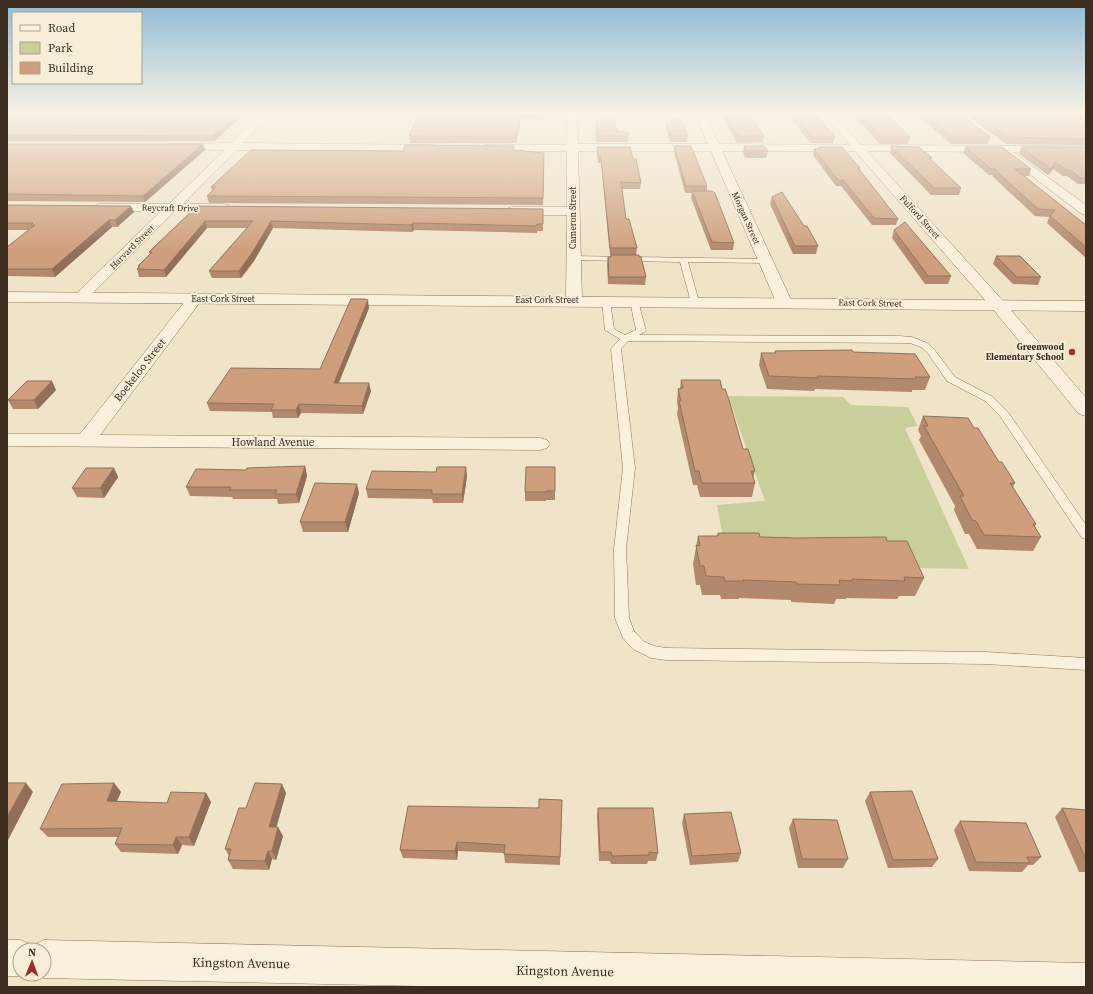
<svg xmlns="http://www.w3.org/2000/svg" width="1093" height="994" font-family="'Source Serif 4',serif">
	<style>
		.green { fill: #c9cf9b }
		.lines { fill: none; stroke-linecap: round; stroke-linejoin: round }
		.service-casing { stroke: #8d765c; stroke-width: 1 }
		.minor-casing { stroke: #8d765c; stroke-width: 1 }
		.tertiary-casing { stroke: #8d765c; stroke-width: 1 }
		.service { fill: #faf1dc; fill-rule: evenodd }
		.minor { fill: #faf1dc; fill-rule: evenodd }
		.tertiary { fill: #faf1dc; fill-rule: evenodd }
		.wall { fill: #b2896c }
		.shaded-wall { fill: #916f58 }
		.building { fill: #cf9f7d; stroke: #916f58 }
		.poi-dot { fill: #9e2a2b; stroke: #f7eed8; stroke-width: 1.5 }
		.labels { text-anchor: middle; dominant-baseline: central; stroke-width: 3.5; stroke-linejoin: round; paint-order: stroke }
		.far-street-label { font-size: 9px; fill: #3d2e20; stroke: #f7eed8 }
		.far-poi-label { font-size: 9px; font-weight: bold; fill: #3d2e20; stroke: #f7eed8; text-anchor: end }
		.street-label { font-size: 11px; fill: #3d2e20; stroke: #f7eed8 }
		.near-street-label { font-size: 13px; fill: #3d2e20; stroke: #f7eed8 }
	</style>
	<rect width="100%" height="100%" fill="#f0e4c8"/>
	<path class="green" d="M728,396L843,397L851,405L908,407L918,426L905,428L969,569L914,568L725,549L717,505L765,501Z"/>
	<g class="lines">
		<defs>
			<path id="service" d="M570,256L765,259L769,261L765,263L688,262L699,302L695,305L691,302L680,262L573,260L569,258Z
				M606,298L610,301L614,329L625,335L636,330L630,301L634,298L638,301L646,331L639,335L899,336L912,337L927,343L933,348L955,377L993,397L1008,412L1086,525V539L1082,538L1000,416L985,401L947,381L927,352L921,347L910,343L628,341L621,349L635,468L626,549L629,618L634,631L643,641L654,646L666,648L986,652L1086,658V670L986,664L666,660L651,658L633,649L623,638L615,618L614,549L623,468L611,349L620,339L605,330L602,301Z"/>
			<path id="minor" d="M263,112H274L243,143L434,145L439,148L434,151L237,150L183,204H224L228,205L230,208L228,211H175L86,300L81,302L76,300L73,297L76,294L161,211H102L98,210L96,207L98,204H169L225,150L174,149L170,148L169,146L170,144L231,143Z
				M567,112H577L578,144H708L694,112H704L719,144L850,145L821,112H831L861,145L1086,146V152H1013L1086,205V215L1082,214L1004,155L1003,152L867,151L1004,302L1086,398V416L1079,414L992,308L855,151H722L792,302L790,305L784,307L778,305L776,302L711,151H578L582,300L580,303L574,305L568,303L566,300L567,215H512L508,214L506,211L508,208L512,207H567V151H484L479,148L484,145H567Z
				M195,293L200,295L203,298L100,435L540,438L547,440L550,444L547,448L540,450L7,446V434H80L190,295Z
				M7,940H20L33,945L44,940L1086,963V987H467L44,978L36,974H44V950H20V974H26L20,976H7Z"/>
			<path id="tertiary" d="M7,292L1086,301V311L7,302Z"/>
		</defs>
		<use href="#service" class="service-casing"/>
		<use href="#minor" class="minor-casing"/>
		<use href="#tertiary" class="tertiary-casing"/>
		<use href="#service" class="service"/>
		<use href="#minor" class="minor"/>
		<use href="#tertiary" class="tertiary"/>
	</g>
	<path class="wall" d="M7,112H247L214,141H7Z
		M325,112H548V114H544L543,119L521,118L516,143H410L409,136L420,114L326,113Z
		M720,112H748L764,136L763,142L737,143Z
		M782,112H814L823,123V124L835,137L833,143H810L787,113Z
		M850,112H884L910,137L908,144H880Z
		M914,112H957L990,137L988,144H951Z
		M963,112H1086V145L1006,144Z
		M596,120L617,131L628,136V142H596V131H597L595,126Z
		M666,123L688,136L687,142H670L666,128Z
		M7,144H203L205,150L145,202L7,201Z
		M514,146V150L544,159L543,205L209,203L207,196L212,191L211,187L403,151Z
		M674,146L707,186V191L734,243L733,250H711L691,198L692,193H685L674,152Z
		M744,146L768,151L766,158H745L743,152Z
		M891,146L932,158L931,160L961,188L959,195H931L890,153Z
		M597,147L633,159L641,183L640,189H622L626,219L637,248L636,255L646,277L645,285L608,284L607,264L608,257H611V255H610L601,163H598L597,152Z
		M819,147L860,168V170L898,219L896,225H872L841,186H836L813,155L814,149H818Z
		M965,147L1031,169L1029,176H1023L1086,225V258L1047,223L1049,217L1035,216L992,176L993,175H989L963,153Z
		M1021,147H1086V184H1078L1067,176H1063L1053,169L1048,175L1019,154Z
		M772,197L804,226L818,246L816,254H793L770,204Z
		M7,205L134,212L117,227H112L55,277L7,276V247L29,230H7Z
		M197,206L543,209V231H537V233L414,230L412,232L273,228L254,261L241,278H212L209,271L247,228H207L166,277H139L137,269L139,267L138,266L150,254L149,252Z
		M894,230L951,276L948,284H925L892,238Z
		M996,256L1041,277L1038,285L1013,284L993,264Z
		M369,308L339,383L371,391L363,414L301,413L298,418H273L272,412L210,411L207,403L320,369Z
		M775,351L853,352L930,377L925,390H912V392L815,389L814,391L767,389L759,365L761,353H775Z
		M681,380L743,449L755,471L753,479L755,483L752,497H700L697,485H693L677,414L678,408L677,402L678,389H680Z
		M56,390L38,409H13L8,400Z
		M923,416L974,428L1015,483L1013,487L1036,524L1035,527L1041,537L1033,551L977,549L969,534H965L954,510L955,506L919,440L921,436L918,430Z
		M305,466L307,476L299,503L278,504L277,499H233L232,497L190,496L186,487L246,470Z
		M555,467V500H546V501H525V492Z
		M114,468L118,477L104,498L77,497L72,488Z
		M467,476L463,503H433L432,499L368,498L366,489Z
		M359,493L348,532H303L300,522Z
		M718,533L760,537L887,541L924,578L915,596H899L897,599L846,598V599H836L834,604L791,602V600L739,598V599H721L720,595H702L700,585H696L693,564L698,536H717Z
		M114,783L121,792L117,801L167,803L206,793L211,802L194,846L182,845L178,854L121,852L115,844L118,837H48L40,829Z
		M870,792L938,859L932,867L888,868L865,801Z
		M286,793L276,827L283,836L276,860L272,859L269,870L233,869L228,860L229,856L225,849L246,808Z
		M562,800L560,865L505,863L504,853L458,851L457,860L403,858L400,850Z
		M598,808L658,853L656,861H648L647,864H611L610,861H599L597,817Z
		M1062,808L1086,810V872H1079L1055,817Z
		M684,814L741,853L738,862L690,865L682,823Z
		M793,819L848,859L843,868H798L789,828Z
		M960,821L1041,857L1033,865H1028L1022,872L969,871L954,830Z"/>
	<path class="shaded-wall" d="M240,112H247L214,141L213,136Z
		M521,113V118L516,143V137Z
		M203,144L205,150L145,202L143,196Z
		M1055,162L1053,169L1048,175L1051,169Z
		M131,206L134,212L117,227L115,220Z
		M109,220L112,227L55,277L52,269Z
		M205,221L207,228L166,277L164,270Z
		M271,221L273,228L254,261L241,278L239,271Z
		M413,223L414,230L412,232L411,225Z
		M368,300L369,308L335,391L334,383Z
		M52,381L56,390L38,409L34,400Z
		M369,383L371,391L363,414L362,406Z
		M299,404L301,413L298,418L296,410Z
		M305,466L307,476L299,503L296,494Z
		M466,467L467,476L463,503L462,494Z
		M114,468L118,477L104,498L100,488Z
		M357,484L359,493L348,532L345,522Z
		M26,783L33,792L7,842V817Z
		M114,783L121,792L113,810L107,801Z
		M282,784L286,793L274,836L269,827Z
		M206,793L211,802L194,846L189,837Z
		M278,827L283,836L276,860L272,851Z
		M176,837L182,845L178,854L173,845Z
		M457,842L458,851L457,860L455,851Z
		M268,851L272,859L269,870L265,861Z"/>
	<path class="building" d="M7,112H240L213,136L7,135Z
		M420,112H543V113H521L516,137L409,136Z
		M724,112H748L764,136H738Z
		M792,112H814L823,123H822L835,137H812Z
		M857,112H884L910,137H882Z
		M922,112H957L990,137H953Z
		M973,112H1086V139L1008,137Z
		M680,118L688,136H671L666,123Z
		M596,120H614L617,131L628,133V136H596V131H598Z
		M7,144H203L143,196L7,194Z
		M405,145L514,146L513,150L544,153L543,198L207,196L216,187H211L251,150L403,151Z
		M674,146H691L707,186H686Z
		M744,146H764L768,151H746Z
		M891,146L919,147L932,158H929L961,188H934Z
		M597,147H630L633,159H636L641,183L621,182L626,219H629L637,248H610L601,157H598Z
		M819,147H842L860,168H858L898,219L874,218L843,180H838L814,149H820Z
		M965,147H1002L1031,169H1015L1086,225V247L1050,216L1055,210L1038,209L995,170L996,169H991Z
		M1021,147H1086V178H1081L1070,170H1066L1055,162L1051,169Z
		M692,191H712L715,193L734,243L712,242Z
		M782,192L804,226H807L818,246H795L772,197Z
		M7,205L131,206L115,220H109L52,269H7V247L35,225H31L33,223H7Z
		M197,206L543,209V224H537L536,226L413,223L411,225L271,221L252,253L239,271H209L253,221H205L164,270L137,269L140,266H138L152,252H149Z
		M905,222L951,276H928L894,230Z
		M611,255H639V257H641L646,277H609L608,257H611Z
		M996,256H1020L1041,277H1017Z
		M351,299H365L368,300L334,383H369L362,406L299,404L296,410H271L274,404L207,403L231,368L320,369Z
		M852,350L853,352L915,354L930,377H915L916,379L817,376L818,378L769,376L761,353H776L775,351Z
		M681,380H720L722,389H725L729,400L743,449H748L755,471H751L755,483H702L699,471H695L679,401H681L678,389L683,388Z
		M27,381H52L34,400H8Z
		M923,416L968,418L974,428H978L999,462H1002L1015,483H1010L1036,524H1033L1041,537L984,535L976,521L972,520L960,496H964L924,426H928Z
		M305,466L296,494H275L277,490H230L231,487H186L196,469L246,470L247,468Z
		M437,467H466L462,494H432V490L366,489L372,471L436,472Z
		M526,467H555V491H546V492H525Z
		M86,468H114L100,488H72Z
		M315,483L357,484L345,522H300Z
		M718,533H759L760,537L795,538L886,537L887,541H907L924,578L904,577L905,581L852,579V581L839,580L840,585L797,584L796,582L743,580L744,581H725L724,577L706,576L704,566H700L696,545L700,546L698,536H718Z
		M7,783H26L7,817Z
		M114,783L107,801L167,803L171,792L206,793L189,837H176L173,845L115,844L122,828L40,829L62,784Z
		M255,783L282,784L269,827H278L272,851H268L265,861L228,860L231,849H225L239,808H246Z
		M912,791L938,859L893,860L870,792Z
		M539,799L562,800L560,857L504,854L505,845L457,842L455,851L400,850L408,806L539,808Z
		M598,808H653L658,853L649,852V855L612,856L611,852H600Z
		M1062,808L1086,810V859Z
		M731,812L741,853L692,856L684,814Z
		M793,819L837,820L848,859H802Z
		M960,821L1026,823L1041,857H1027L1030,863L976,862Z"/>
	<linearGradient id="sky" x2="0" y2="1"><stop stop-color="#8fbad6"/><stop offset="0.45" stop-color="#f8f3e6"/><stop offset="1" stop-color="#f8f3e6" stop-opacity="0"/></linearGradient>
	<rect width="1093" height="251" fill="url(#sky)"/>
	<circle class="poi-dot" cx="1072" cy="352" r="4"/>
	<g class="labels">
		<g class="far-street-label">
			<text transform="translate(170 208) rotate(1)">Reycraft Drive</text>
			<text transform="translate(920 217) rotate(48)">Fulford Street</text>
			<text transform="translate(573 218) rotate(-90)">Cameron Street</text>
			<text transform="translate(746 218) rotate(66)">Morgan Street</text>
			<text transform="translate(132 247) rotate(-45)">Harvard Street</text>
			<text x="223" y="299">East Cork Street</text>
			<text x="547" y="300">East Cork Street</text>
			<text transform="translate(870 303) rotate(1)">East Cork Street</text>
		</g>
		<g class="far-poi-label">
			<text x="1064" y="347">Greenwood<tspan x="1064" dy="10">Elementary School</tspan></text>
		</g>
		<g class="street-label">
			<text transform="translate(140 370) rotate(-52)">Boekeloo Street</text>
			<text x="273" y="442">Howland Avenue</text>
		</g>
		<g class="near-street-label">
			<text transform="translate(241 963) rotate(1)">Kingston Avenue</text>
			<text transform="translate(565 971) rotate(1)">Kingston Avenue</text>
		</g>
	</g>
	<rect width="1093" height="994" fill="none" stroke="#3d2e20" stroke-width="16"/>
	<rect x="12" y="12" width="130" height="72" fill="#f7eed8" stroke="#ada18e"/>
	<rect x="20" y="25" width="20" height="6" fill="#faf1dc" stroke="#ada18e"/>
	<text x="48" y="32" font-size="12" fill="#3d2e20">Road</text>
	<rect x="20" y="42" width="20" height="12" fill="#c9cf9b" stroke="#ada18e"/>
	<text x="48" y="52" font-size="12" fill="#3d2e20">Park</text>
	<rect x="20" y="62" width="20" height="12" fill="#cf9f7d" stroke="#ada18e"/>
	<text x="48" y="72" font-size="12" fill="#3d2e20">Building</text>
	<g transform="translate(32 962) rotate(1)"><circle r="19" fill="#f7eed8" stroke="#ada18e"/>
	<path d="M0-3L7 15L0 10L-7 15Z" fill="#9e2a2b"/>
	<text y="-6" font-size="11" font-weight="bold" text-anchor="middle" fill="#3d2e20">N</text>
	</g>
</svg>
